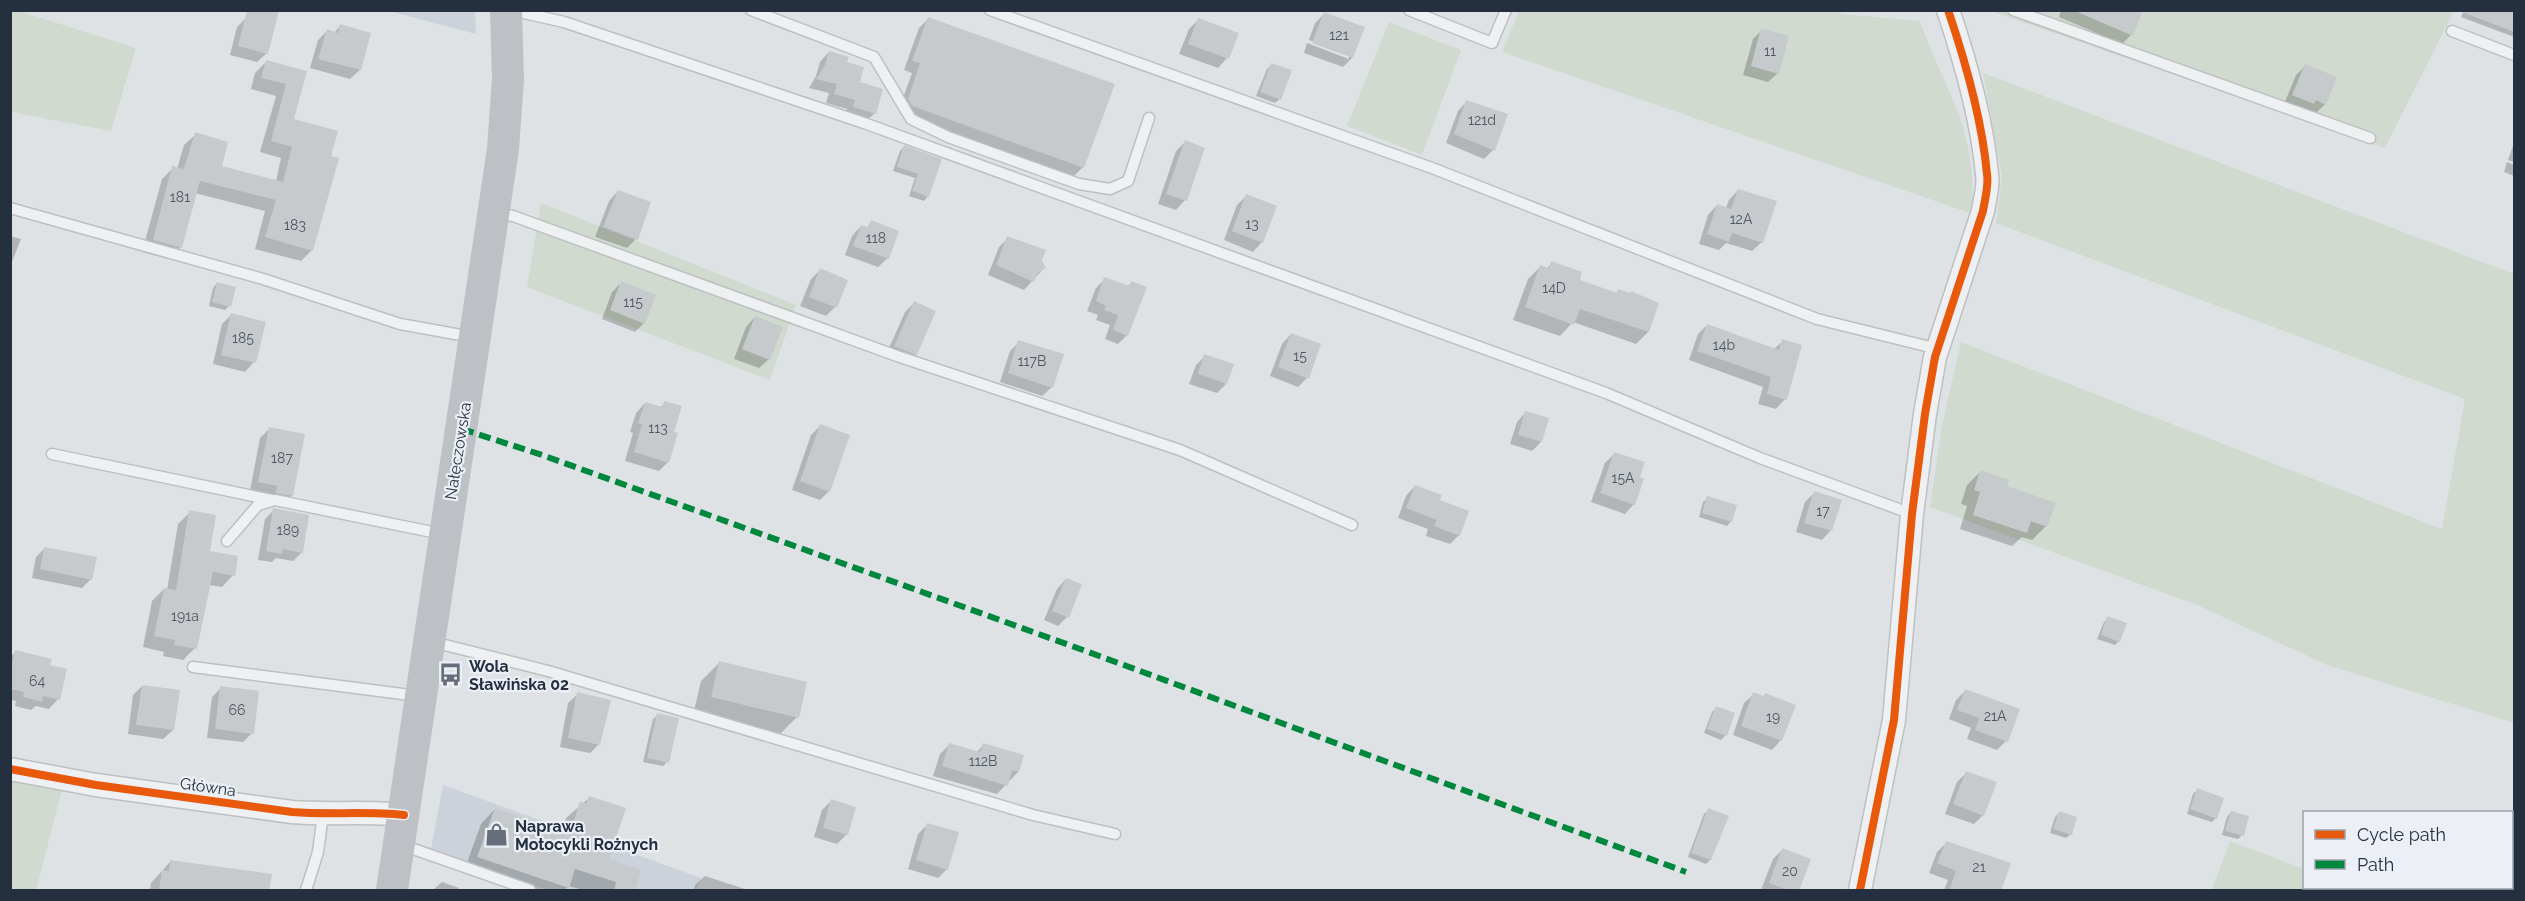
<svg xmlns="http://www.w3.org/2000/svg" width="2525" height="901" font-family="Raleway,sans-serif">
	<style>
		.built { fill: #ccd2d9 }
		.green { fill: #d0dace }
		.shadow { fill: #0003 }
		.building { fill: #c7cacd }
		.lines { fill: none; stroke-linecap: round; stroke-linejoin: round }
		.service-casing { stroke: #bdc0c3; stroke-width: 13 }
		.minor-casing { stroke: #bdc0c3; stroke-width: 25 }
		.service { stroke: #eef0f2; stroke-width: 10 }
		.minor { stroke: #eef0f2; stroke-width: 22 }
		.secondary { stroke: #bdc0c5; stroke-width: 32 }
		.quiet { stroke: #00873e; stroke-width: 6; stroke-dasharray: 12 6; stroke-linecap: butt }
		.cycleway-casing { stroke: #ecf0f6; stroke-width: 11 }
		.cycleway { stroke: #e8590c; stroke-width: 8 }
		.labels { text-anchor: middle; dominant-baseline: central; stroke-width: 4.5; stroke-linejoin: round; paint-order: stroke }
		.number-label { font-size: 14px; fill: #4e5764 }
		.street-label { font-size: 16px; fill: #243040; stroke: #ecf0f6 }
		.poi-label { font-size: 16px; font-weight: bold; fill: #243040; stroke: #ecf0f6; text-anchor: start }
	</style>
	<rect width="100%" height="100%" fill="#dfe2e5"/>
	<path class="built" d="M389,11H475L476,34Z
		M443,785L701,878L696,890H548L431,849Z"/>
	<path class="green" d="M1839,10L1842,14L1920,21C1931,53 1946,82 1958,112C1970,144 1974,180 1973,214L1502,52L1519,11Z
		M10,11H19L136,48L111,131L11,112Z
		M1991,11H2454L2385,148Z
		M1389,22L1461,50L1422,155L1347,126Z
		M1983,73L2514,274V723L2327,665L2197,605L1930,507L1942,425L1961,342L2442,529L2465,399L1996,223L2002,176Z
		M541,203L796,305L770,380L527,287Z
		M11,778L62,790L36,890H11Z
		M2230,841L2304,869V888H2353L2361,890H2212Z"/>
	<path class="shadow" d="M2061,10H2141L2131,35L2122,44L2059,17Z
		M2464,10H2514V37L2461,17Z
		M1324,14L1363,28L1352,58L1343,67L1304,53L1307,43L1349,59V55L1309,40L1315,23Z
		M246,18L267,53L257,62L230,55L237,27Z
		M928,19L1083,167L1074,176L903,115L899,109L912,73L904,70L919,28Z
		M1198,20L1227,58L1218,68L1179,54L1189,29Z
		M340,26L369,34L360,70L350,79L310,68L318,40L327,31L334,33Z
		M1762,30L1778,73L1768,82L1743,75L1753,39Z
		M829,52L846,63L875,113L865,122L845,116L847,109L826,103L829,93L809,88L816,76L820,62Z
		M266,62L305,72L293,120L329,157L312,250L301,261L255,249L265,211L195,193L180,248L169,259L142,252L162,179L173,168L177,169L184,145L196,134L220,167L276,181L281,158L260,152L276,96L251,89L255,73Z
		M1271,65L1280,99L1275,103L1256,96L1267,69Z
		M2305,66L2325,104L2316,113L2307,109L2304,112L2284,104L2296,75Z
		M1467,101L1493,150L1484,159L1446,143L1458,111Z
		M1185,142V200L1176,210L1158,204L1176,151Z
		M2514,143V162L2508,160Z
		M904,147L940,160L928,196L924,201L909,196L915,178L893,171L900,151Z
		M2507,162L2514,165V176L2504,172Z
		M1738,190L1762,242L1752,251L1726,243L1719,250L1699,244L1708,215L1717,205L1726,208L1729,200Z
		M618,191L636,239L627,248L595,237L609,201Z
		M1246,196L1262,242L1253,252L1224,240L1237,205Z
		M872,222L888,258L878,267L845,255L852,236L861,226L866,228Z
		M10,236L21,239L10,267Z
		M1008,238L1044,268L1024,290L988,275L999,247Z
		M1552,263L1578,281L1615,294L1618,291L1657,304L1648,332L1636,344L1573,322L1560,336L1513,320L1528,279L1540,267L1546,269Z
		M820,270L835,307L826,316L800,306L811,279Z
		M1105,279L1127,287L1131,283L1127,335L1118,344L1105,339L1110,325L1096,320L1098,315L1087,311L1096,288Z
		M217,283L229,306L225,310L209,306L213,288Z
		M621,283L644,323L635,332L602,319L612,292Z
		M914,303L916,354L906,363L886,355L905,312Z
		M231,315L254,362L245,372L213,364L222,324Z
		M755,317L769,359L759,368L734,359L746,327Z
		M1707,325L1774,349L1783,341L1785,399L1776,409L1758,404L1763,387L1689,360L1698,334Z
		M1291,334L1307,378L1298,387L1270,376L1282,344Z
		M1019,342L1052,387L1042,396L1000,382L1010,351Z
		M1205,356L1226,384L1217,393L1189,384L1196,365Z
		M645,403L659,408L665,403L672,433L668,462L659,471L625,461L633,433L630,432L636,413Z
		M1526,412L1541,442L1532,451L1510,444L1517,422Z
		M820,426L829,491L820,500L792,490L811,435Z
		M269,429L292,495L283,505L250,491L260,438Z
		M1615,453L1638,478L1634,504L1625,514L1591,502L1605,463Z
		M1981,471L2005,487L2046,526L2032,540L2022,537L2012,546L1960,529L1967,506L1961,504L1967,485Z
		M1415,486L1438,501L1459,535L1450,544L1426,536L1428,529L1398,518L1406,496Z
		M1814,493L1831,530L1822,540L1796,532L1805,502Z
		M1708,498L1731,521L1727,526L1699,517L1703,502Z
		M274,510L302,552L293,561L276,558L272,562L258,560L265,519Z
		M190,512L208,552L233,575L222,587L209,585L195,648L183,660L163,656L164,652L143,647L152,601L164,589L167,590L178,524Z
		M45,548L91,579L82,588L32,578L36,557Z
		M1066,579L1067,617L1058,626L1044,620L1057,589Z
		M2108,618L2119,641L2115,645L2097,639L2104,622Z
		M16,652L48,666L58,699L49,709L36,706L31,710L15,706L16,701L10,700V657Z
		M719,663L797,717L779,735L693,715L701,681Z
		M142,686L173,730L163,739L128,734L133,695Z
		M221,688L252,733L243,742L207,738L212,697Z
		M1966,690L2006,741L1997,750L1967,739L1971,728L1949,719L1956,700Z
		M578,694L599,744L590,753L560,747L568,703Z
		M1754,694L1762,697L1765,695L1781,740L1772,750L1733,735L1744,703Z
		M1716,708L1733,714L1725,736L1721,740L1704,733L1712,712Z
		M658,715L667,762L663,766L643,762L653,719Z
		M949,745L976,753L983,745L1022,756L1018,772L997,794L933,776L940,754Z
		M1966,773L1983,815L1974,824L1945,814L1957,782Z
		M2197,790L2216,818L2212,822L2187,814L2193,794Z
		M589,798L607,860L633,890H584L568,886L565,890H520L464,871L481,824L495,809L561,832L566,818Z
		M831,801L847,834L837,844L814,837L822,810Z
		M1709,810L1710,860L1706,864L1688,857L1704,814Z
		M2231,812L2242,835L2238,839L2222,835L2227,817Z
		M2059,813L2071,834L2066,838L2050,833L2055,817Z
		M927,825L947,869L938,878L908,869L918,834Z
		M1946,843L1999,890H1944L1948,880L1929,873L1937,852Z
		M1782,850L1797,890H1761L1773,859Z
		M171,861L268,890H150L151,883Z
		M705,876L748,890H694L695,885Z
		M442,882L459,888L458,890H433Z
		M2512,882L2514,883V890H2470L2471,888H2512Z"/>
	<path class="building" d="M247,10H279L268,54L238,46Z
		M2073,10H2143L2133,36Z
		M2463,10H2514V32L2462,12Z
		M1324,12L1365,27L1353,58L1312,43Z
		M928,17L1115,84L1084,168L912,106L908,99L920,63L912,61Z
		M1198,18L1239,33L1229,59L1188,44Z
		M340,24L371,33L361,70L318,59L327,29L338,33Z
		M1761,28L1789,36L1779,74L1751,66Z
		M829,51L849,57L847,62L864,67L860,82L883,89L876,114L853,107L855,100L834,94L837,84L816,79L825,65Z
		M266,60L307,71L294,119L338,131L331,156L339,158L313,251L265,237L276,200L200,181L182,248L153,240L172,166L184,169L195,132L228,142L222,166L283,182L292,147L271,141L286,84L261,78Z
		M1271,63L1292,70L1281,100L1260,92Z
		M2305,64L2337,77L2326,105L2316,100L2314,104L2292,95Z
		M1466,100L1508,114L1495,151L1454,134Z
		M1185,140L1205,148L1187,201L1166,194Z
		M904,145L942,159L929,197L912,191L918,174L897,167Z
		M1738,189L1777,201L1763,243L1732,233L1729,242L1707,234L1717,204L1731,209Z
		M618,190L651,202L638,240L603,227Z
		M1246,194L1277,206L1263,243L1232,231Z
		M871,220L899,231L889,259L853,246L861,225L868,227Z
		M1007,236L1046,250L1042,260L1046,268L1038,272L1034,282L996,265Z
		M1551,261L1582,272L1580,280L1617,293L1618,289L1630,293L1631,291L1659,303L1649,332L1580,309L1574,325L1525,307L1540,265L1549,268Z
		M820,268L848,280L837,308L809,297Z
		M1104,277L1129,286L1131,281L1147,287L1128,336L1113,330L1118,315L1104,310L1106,306L1096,301Z
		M621,281L656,295L645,324L610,310Z
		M217,282L236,287L231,307L212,302Z
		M914,301L936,311L917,355L894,346Z
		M231,313L266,322L256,363L221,355Z
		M755,316L783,327L770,360L742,349Z
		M1707,324L1779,350L1782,339L1802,345L1787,400L1767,394L1771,377L1697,351Z
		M1291,333L1321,344L1309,379L1278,367Z
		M1018,340L1064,354L1053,388L1008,373Z
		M1204,354L1234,364L1227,384L1198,374Z
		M664,401L682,406L674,432L678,433L669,463L634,452L642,424L638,423L645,402L662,407Z
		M1525,411L1549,418L1542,442L1518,435Z
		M820,424L850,435L830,492L800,481Z
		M269,427L305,434L293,496L276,493L277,486L258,482Z
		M1614,452L1645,462L1640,477L1644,479L1635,505L1600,493Z
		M1980,470L2009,480L2007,486L2056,503L2047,527L2031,521L2027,533L1973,515L1980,492L1974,490Z
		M1415,485L1442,495L1440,500L1469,511L1460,536L1434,526L1437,520L1406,508Z
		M1814,491L1842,500L1832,531L1804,523Z
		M1707,496L1737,505L1732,522L1702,513Z
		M273,508L309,515L303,553L283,549L282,554L266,551Z
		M189,510L216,515L210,551L238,556L235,576L213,572L197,649L174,645L175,640L154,636L164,588L176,590Z
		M44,547L97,557L92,580L40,569Z
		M1066,578L1082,584L1069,618L1052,611Z
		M2107,616L2127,623L2120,642L2101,635Z
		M15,650L52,659L50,665L67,669L60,700L43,696L42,702L23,697L24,692L10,689V672Z
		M719,661L807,682L799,718L711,697Z
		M142,685L180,690L174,730L136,725Z
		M220,686L259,691L254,734L215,729Z
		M1965,689L2020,709L2008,742L1975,730L1979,718L1957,710Z
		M577,692L611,700L600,745L568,738Z
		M1753,692L1764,696L1765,693L1796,705L1782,741L1741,726Z
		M1716,706L1735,713L1727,736L1707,729Z
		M657,713L679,718L669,763L647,758Z
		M949,743L980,752L983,743L1024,755L1019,772L1012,770L1008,786L942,766Z
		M1966,771L1997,782L1984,816L1953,804Z
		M2197,788L2224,798L2217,819L2190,809Z
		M589,796L626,808L609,859L641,870L635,891H614L616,882L575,869L569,888L477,857L495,808L570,834L580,801L586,804Z
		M831,799L856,807L848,835L823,828Z
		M1708,808L1729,816L1711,860L1691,853Z
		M2059,811L2077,817L2072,835L2053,829Z
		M2231,811L2249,816L2244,836L2225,831Z
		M927,823L959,832L948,870L916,860Z
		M1946,841L2011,863L2001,891H1949L1956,871L1937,863Z
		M1782,848L1811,859L1799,891H1790L1769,883Z
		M170,860L272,874L269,891H159L162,870L169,871Z"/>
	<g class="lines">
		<defs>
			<path id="service" d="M511,10L564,22L864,123L1606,393L1760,458L1912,514
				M751,10L874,57L911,119L948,137L1079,184L1110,189L1128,181L1149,118
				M990,10L1432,168L1817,319L1938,349
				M1409,10L1492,43L1506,10
				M2013,10L2370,138
				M2452,31L2514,55
				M10,208L263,279L400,324L472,337
				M497,213L513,216L897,356L1180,450L1352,525
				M52,454L272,500
				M227,541L258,505L275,500L442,534
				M433,642L548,671L1033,815L1115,834
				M193,667L418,696
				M402,845L530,890
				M306,890L318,852L323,814"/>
			<path id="minor" d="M10,769L96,785L292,812C329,815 366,811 404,815
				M1860,890L1894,720L1912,514L1925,414L1935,357L1983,211C1985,198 1989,186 1987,174C1982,119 1966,63 1948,10"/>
		</defs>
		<use href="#service" class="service-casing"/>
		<use href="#minor" class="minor-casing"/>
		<use href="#service" class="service"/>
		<use href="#minor" class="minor"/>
		<path class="secondary" d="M392,890L503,149L508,79L506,10"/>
		<path class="quiet" d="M462,429L542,455L1083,650L1686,872"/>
		<defs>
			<path id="cycleway" d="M10,769L96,785L292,812C329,815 366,811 404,815
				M1860,890L1894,720L1912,514L1925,414L1935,357L1983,211C1985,198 1989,186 1987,174C1982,119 1966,63 1948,10"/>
		</defs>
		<use href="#cycleway" class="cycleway-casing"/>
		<use href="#cycleway" class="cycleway"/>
	</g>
	<defs>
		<symbol id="bus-bare" viewBox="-9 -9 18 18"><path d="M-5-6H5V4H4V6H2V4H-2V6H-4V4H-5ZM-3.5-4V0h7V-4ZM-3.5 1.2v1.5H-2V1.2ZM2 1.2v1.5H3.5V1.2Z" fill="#656e7a" stroke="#ecf0f6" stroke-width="2.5" paint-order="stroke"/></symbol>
		<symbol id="shop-bare" viewBox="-9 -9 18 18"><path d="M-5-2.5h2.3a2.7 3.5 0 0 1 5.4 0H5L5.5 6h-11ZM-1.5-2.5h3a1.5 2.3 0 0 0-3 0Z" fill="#656e7a" stroke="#ecf0f6" stroke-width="2.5" paint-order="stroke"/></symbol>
	</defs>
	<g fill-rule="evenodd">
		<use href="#bus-bare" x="434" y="658" width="33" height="33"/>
		<use href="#shop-bare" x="480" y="818" width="33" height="33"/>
	</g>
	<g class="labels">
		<g class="number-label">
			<text x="1339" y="35">121</text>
			<text x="1770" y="51">11</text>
			<text x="1482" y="120">121d</text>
			<text x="180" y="197">181</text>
			<text x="1741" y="219">12A</text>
			<text x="1252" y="224">13</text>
			<text x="295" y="225">183</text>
			<text x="876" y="238">118</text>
			<text x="1554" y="288">14D</text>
			<text x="633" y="302">115</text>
			<text x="243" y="338">185</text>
			<text x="1724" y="345">14b</text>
			<text x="1300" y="356">15</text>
			<text x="1032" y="361">117B</text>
			<text x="658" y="428">113</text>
			<text x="282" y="458">187</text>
			<text x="1623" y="478">15A</text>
			<text x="1823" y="511">17</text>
			<text x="288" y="530">189</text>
			<text x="185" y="616">191a</text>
			<text x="37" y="681">64</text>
			<text x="237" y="710">66</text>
			<text x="1995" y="716">21A</text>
			<text x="1773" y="717">19</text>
			<text x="983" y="761">112B</text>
			<text x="1979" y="867">21</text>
			<text x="1790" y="871">20</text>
		</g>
		<g class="street-label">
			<text transform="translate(458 451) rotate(-81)">Nałęczowska</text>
			<text transform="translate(208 787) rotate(8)">Główna</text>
		</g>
		<g class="poi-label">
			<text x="469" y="666">Wola<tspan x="469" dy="18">Sławińska 02</tspan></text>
			<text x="515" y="826">Naprawa<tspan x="515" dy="18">Motocykli Rożnych</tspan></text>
		</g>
	</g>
	<rect width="2525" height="901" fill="none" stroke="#243040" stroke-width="24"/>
	<rect x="2303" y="811" width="210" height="78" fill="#ecf0f6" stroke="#9ca3ad" stroke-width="1.5"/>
	<rect x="2315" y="830" width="30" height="9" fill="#e8590c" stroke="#9ca3ad" stroke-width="1.5"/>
	<text x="2357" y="841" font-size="18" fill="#243040">Cycle path</text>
	<rect x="2315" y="860" width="30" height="9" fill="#00873e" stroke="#9ca3ad" stroke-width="1.5"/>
	<text x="2357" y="871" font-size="18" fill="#243040">Path</text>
</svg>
